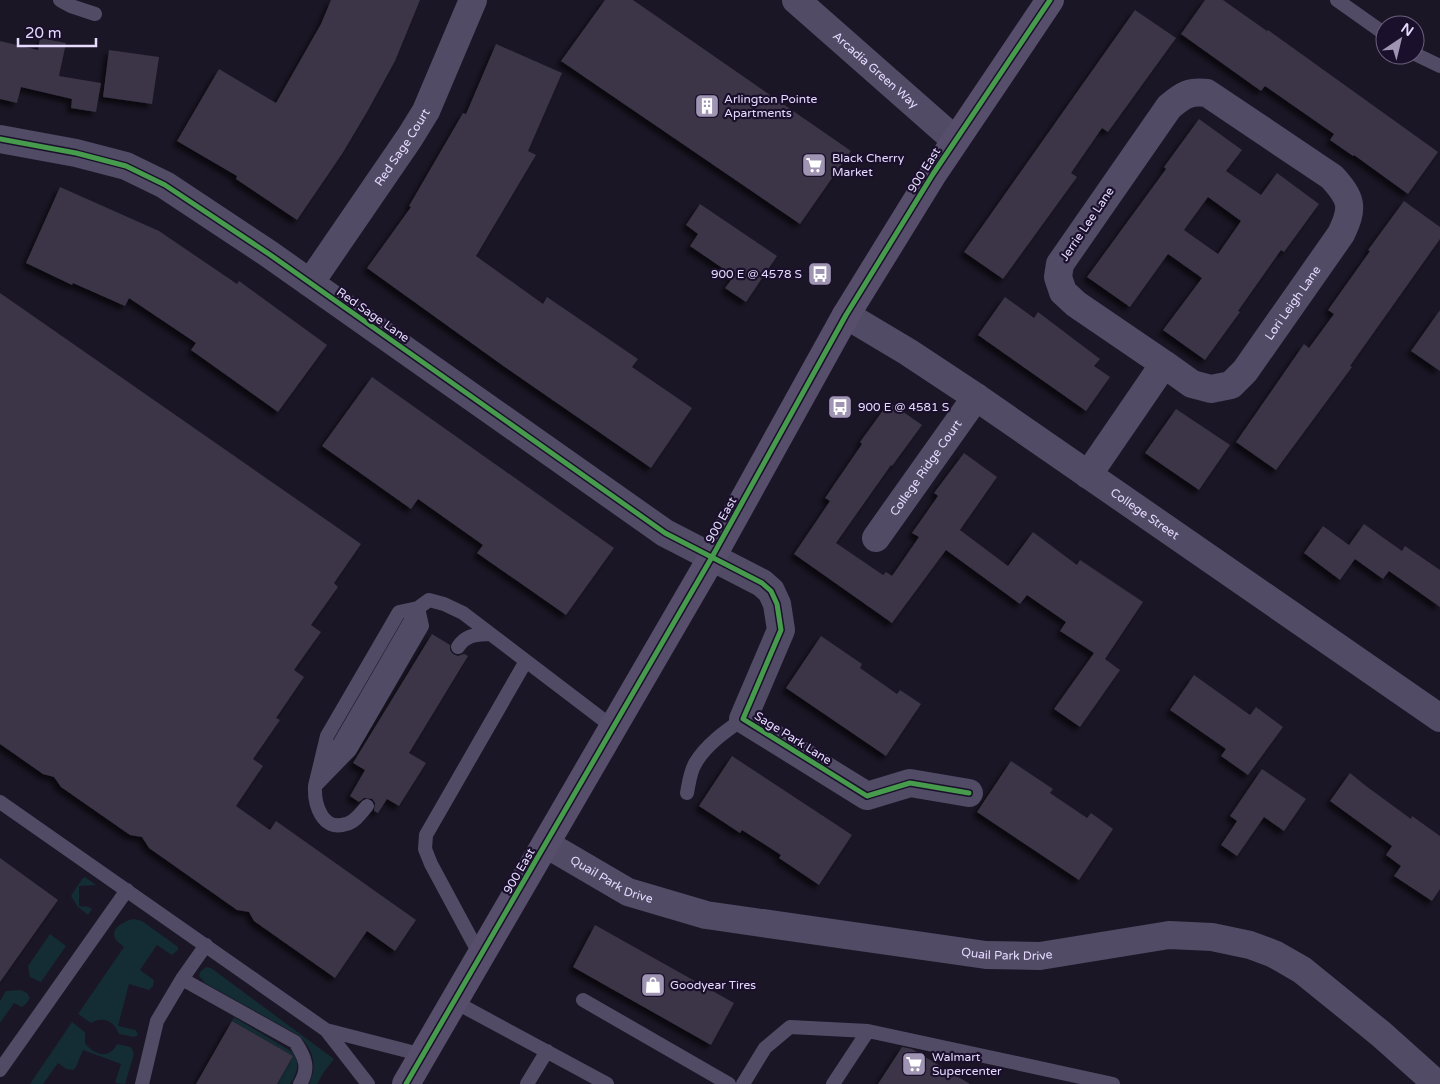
<svg xmlns="http://www.w3.org/2000/svg" width="1440" height="1084" font-family="'Varela Round',sans-serif">
	<style>
		.green { fill: #142c33 }
		.building { fill: #3b3446; fill-rule: evenodd; filter: url(#shadow) }
		.lines { fill: none; stroke-linecap: round; stroke-linejoin: round }
		.service { stroke: #514b66; stroke-width: 14 }
		.minor { stroke: #514b66; stroke-width: 28 }
		.secondary { stroke: #564e6b; stroke-width: 28 }
		.cycleway-casing { stroke: #1a102b; stroke-width: 8 }
		.cycleway { stroke: #469c4c; stroke-width: 5 }
		.labels { text-anchor: middle; dominant-baseline: central; stroke-width: 4.5; stroke-linejoin: round; paint-order: stroke }
		.street-label { font-size: 12px; fill: #e6daff; stroke: #1a102b }
		.poi-label { font-size: 12px; fill: #e6daff; stroke: #1a102b; text-anchor: start }
	</style>
	<defs>
		<filter id="shadow"><feDropShadow dx="-4.5" dy="4.5" stdDeviation="2.5" flood-color="#0009"/></filter>
	</defs>
	<rect width="100%" height="100%" fill="#1b1625"/>
	<path class="green" d="M85,877L96,885L79,886V906L89,907L92,909L88,915L78,907L71,896L82,879Z
		M134,919L142,921L178,947V950L172,955L157,945L140,970L154,980L153,986L149,990L129,984L118,1026L136,1030L138,1035L134,1037L119,1034C114,1021 103,1016 91,1023L78,1014L124,947C122,945 116,941 115,938C110,928 126,920 134,919Z
		M50,934L66,946L41,982L30,977L28,966Z
		M206,967L211,968L334,1059L324,1072L317,1084H309C318,1065 313,1048 298,1035L205,983L199,976L200,972Z
		M21,990L27,993L30,998L26,1004L22,1007L14,1003L0,1023V1001L6,991Z
		M234,1017L292,1052C301,1063 297,1073 290,1084H277L293,1056L232,1021Z
		M72,1022L85,1032V1043C94,1055 109,1060 117,1044L131,1047L134,1054L125,1084L115,1083L121,1064L83,1050L76,1067L73,1070L66,1069L58,1063L43,1084H30Z"/>
	<path class="building" d="M331,0H420L395,61L367,112L342,154L297,220L236,179L237,176L177,141L219,69L276,103L321,24Z
		M605,0H633L851,151L800,224L561,61Z
		M1205,0H1223L1267,31L1268,30L1438,152L1408,194L1354,155L1353,156L1330,140L1334,134L1265,86L1261,91L1181,34Z
		M1135,10L1176,38L1108,132L1102,128L1071,173L1077,177L1003,279L964,252Z
		M40,38L66,43L59,76L101,83L96,112L71,108L72,99L21,87L17,103L0,99V41L38,50Z
		M496,44L562,73L528,151L536,155L476,256L543,304L547,297L638,359L632,367L692,408L651,468L502,365L367,268L411,207L409,206L463,113L466,114Z
		M109,50L159,57L152,104L103,97Z
		M1199,119L1242,150L1226,171L1261,195L1277,173L1319,204L1284,252L1281,250L1238,311L1240,312L1205,360L1163,330L1202,278L1168,254L1130,307L1087,277L1166,169L1164,167ZM1208,197L1241,221L1218,254L1184,230Z
		M60,187L159,231L237,284L239,281L327,345L278,412L191,350L196,343L129,298L125,306L73,283L72,285L26,263Z
		M1404,201L1440,227V239L1350,366L1352,367L1276,470L1236,442L1304,344L1309,348L1334,314L1328,310L1370,251L1368,250Z
		M700,204L777,256L746,302L725,288L734,276L690,246L698,234L686,225Z
		M0,293L361,544L334,583L338,587L311,625L321,632L294,670L304,677L276,718L280,720L253,759L263,766L236,806L270,830L276,821L416,920L395,951L367,931L335,978L254,921L249,912L237,910L149,848L142,837L130,835L61,787L54,777L43,774L0,744Z
		M1005,297L1034,318L1038,312L1100,359L1094,366L1110,377L1086,411L978,335Z
		M1440,310V371L1411,351Z
		M372,377L614,548L566,615L477,553L483,545L418,499L411,509L322,446Z
		M889,402L922,425L892,466L891,465L836,543L883,575L886,572L892,576L919,537L912,533L938,496L934,493L964,453L997,477L960,530L1008,566L1033,532L1077,565L1080,560L1143,602L1105,659L1120,670L1080,727L1054,709L1094,653L1060,631L1066,622L1027,595L1020,604L946,550L892,623L794,554L830,501L825,498L862,444L860,442Z
		M1176,409L1230,445L1199,490L1145,453Z
		M1364,524L1402,551L1405,546L1440,570V607L1389,571L1383,579L1355,559L1340,580L1304,553L1323,526L1349,545Z
		M432,634L450,645V650L453,654L458,656L464,654L468,656L409,753L426,763L399,806L387,799L378,813L374,811L375,803L372,799L364,798L359,802L350,796L365,770L353,763Z
		M821,636L862,664L860,668L897,694L900,690L921,704L886,756L786,688Z
		M1194,675L1250,715L1256,707L1283,727L1248,775L1221,756L1226,749L1170,710Z
		M732,756L852,835L819,885L779,858L781,855L742,830L740,833L699,806Z
		M1011,761L1053,789L1050,793L1087,818L1091,813L1113,829L1079,880L977,812Z
		M1262,769L1306,799L1284,831L1264,817L1237,856L1221,845L1237,821L1230,816Z
		M1350,773L1366,786L1411,819L1412,816L1440,836V889L1432,901L1394,876L1401,866L1386,855L1392,846L1330,801Z
		M0,858L58,900L0,982Z
		M595,925L734,1003L711,1045L573,967Z
		M232,1021L293,1056L277,1084H196Z
		M902,1047L912,1049L970,1084H878Z"/>
	<g class="lines">
		<path class="service" d="M60,0L71,6L95,14
			M1337,0L1385,34
			M1415,54L1440,66
			M418,608L422,626L350,750L315,786L327,736L399,612Z
			M458,647C466,634 477,635 490,634
			M687,793C689,783 690,771 696,762C707,744 726,731 743,719
			M0,802L326,1030L368,1084
			M367,806C361,813 355,822 346,824C322,832 314,804 315,786L418,608L429,600L444,604L463,613L614,728
			M481,957L431,864L425,849L426,835L526,661
			M182,979L295,1042C305,1057 310,1068 300,1084
			M583,1000L729,1084
			M455,1002L607,1084
			M326,1030L423,1055
			M0,1070L127,890
			M142,1084L157,1021L182,979L206,945
			M527,1084L547,1051
			M743,1084L765,1048L790,1027L868,1031
			M833,1084L868,1031L1113,1084"/>
		<g class="minor">
			<path id="s1" d="M796,0L955,140"/>
			<path d="M0,139L76,153L126,166L165,185L269,254L665,533L762,583L771,591L777,604L781,630L743,719L867,796L910,783L969,793"/>
			<path id="s2" d="M310,283L410,137L426,111L473,0"/>
			<path id="s3" d="M846,315L908,352L976,397L1440,718"/>
			<path id="s4" d="M1088,475L1164,364L1192,384L1211,389L1231,385L1245,371L1341,234C1354,207 1352,199 1332,177L1207,93C1189,91 1183,95 1169,107L1060,264L1058,277L1063,292L1076,304L1164,364"/>
			<path id="s5" d="M876,538L976,397"/>
			<path id="s6" d="M546,844L628,892L706,915L986,955L1040,956L1169,935L1212,937L1250,945L1274,954L1302,970L1381,1034L1437,1084"/>
		</g>
		<path class="secondary" d="M406,1084L712,557L846,315L933,174L1050,0"/>
		<defs>
			<path id="cycleway" d="M0,139L76,153L126,166L165,185L269,254L665,533L762,583L771,591L777,604L781,630L743,719L867,796L910,783L969,793
				M406,1084L712,557L846,315L933,174L1050,0"/>
		</defs>
		<use href="#cycleway" class="cycleway-casing"/>
		<use href="#cycleway" class="cycleway"/>
	</g>
	<defs>
		<symbol id="building-square" viewBox="-11 -11 22 22"><rect x="-9" y="-9" width="18" height="18" rx="4" fill="#9f95b3" stroke="#1a102b"/><path d="M-4-6H4V6H1V3H-1V6H-4ZM-2.5-4.3h1.7v1.8h-1.7ZM.8-4.3h1.7v1.8H.8ZM-2.5-1h1.7V.8h-1.7ZM.8-1h1.7V.8H.8Z" fill="#fff"/></symbol>
		<symbol id="supermarket-square" viewBox="-11 -11 22 22"><rect x="-9" y="-9" width="18" height="18" rx="4" fill="#9f95b3" stroke="#1a102b"/><path d="M-6-5.5h2.5l.6 2H6L4.5 2H-2.5L-4.4-4H-6ZM-1.5 3.2a1.3 1.3 0 1 0 .1 0ZM3 3.2a1.3 1.3 0 1 0 .1 0Z" fill="#fff"/></symbol>
		<symbol id="bus-square" viewBox="-11 -11 22 22"><rect x="-9" y="-9" width="18" height="18" rx="4" fill="#9f95b3" stroke="#1a102b"/><path d="M-5-6H5V4H4V6H2V4H-2V6H-4V4H-5ZM-3.5-4V0h7V-4ZM-3.5 1.2v1.5H-2V1.2ZM2 1.2v1.5H3.5V1.2Z" fill="#fff"/></symbol>
		<symbol id="shop-square" viewBox="-11 -11 22 22"><rect x="-9" y="-9" width="18" height="18" rx="4" fill="#9f95b3" stroke="#1a102b"/><path d="M-5-2.5h2.3a2.7 3.5 0 0 1 5.4 0H5L5.5 6h-11ZM-1.5-2.5h3a1.5 2.3 0 0 0-3 0Z" fill="#fff"/></symbol>
	</defs>
	<g fill-rule="evenodd">
		<use href="#building-square" x="693" y="92" width="28" height="28"/>
		<use href="#supermarket-square" x="800" y="151" width="28" height="28"/>
		<use href="#bus-square" x="806" y="260" width="28" height="28"/>
		<use href="#bus-square" x="826" y="393" width="28" height="28"/>
		<use href="#shop-square" x="639" y="971" width="28" height="28"/>
		<use href="#supermarket-square" x="900" y="1050" width="28" height="28"/>
	</g>
	<g class="labels">
		<g class="street-label">
			<text stroke="none"><textPath href="#s1" startOffset="106">Arcadia Green Way</textPath></text>
			<text stroke="none"><textPath href="#s2" startOffset="164">Red Sage Court</textPath></text>
			<text transform="translate(924 170) rotate(-58)">900 East</text>
			<text transform="translate(1087 224) rotate(-56)">Jerrie Lee Lane</text>
			<text stroke="none"><textPath href="#s4" startOffset="312">Lori Leigh Lane</textPath></text>
			<text transform="translate(373 315) rotate(35)">Red Sage Lane</text>
			<text stroke="none"><textPath href="#s5" startOffset="86">College Ridge Court</textPath></text>
			<text stroke="none"><textPath href="#s3" startOffset="359">College Street</textPath></text>
			<text transform="translate(721 520) rotate(-61)">900 East</text>
			<text transform="translate(793 738) rotate(32)">Sage Park Lane</text>
			<text transform="translate(519 871) rotate(-60)">900 East</text>
			<text stroke="none"><textPath href="#s6" startOffset="75">Quail Park Drive</textPath></text>
			<text stroke="none"><textPath href="#s6" startOffset="480">Quail Park Drive</textPath></text>
		</g>
		<g class="poi-label">
			<text x="724" y="99">Arlington Pointe<tspan x="724" dy="14">Apartments</tspan></text>
			<text x="832" y="158">Black Cherry<tspan x="832" dy="14">Market</tspan></text>
			<text x="802" y="274" text-anchor="end">900 E @ 4578 S</text>
			<text x="858" y="407">900 E @ 4581 S</text>
			<text x="670" y="985">Goodyear Tires</text>
			<text x="932" y="1057">Walmart<tspan x="932" dy="14">Supercenter</tspan></text>
		</g>
	</g>
	<g transform="translate(1400 40) rotate(35)"><circle r="24" fill="#1a102b" stroke="#6c6180"/>
	<path d="M0-4L9 19L0 12L-9 19Z" fill="#9f95b3"/>
	<text y="-8" font-size="14" font-weight="bold" text-anchor="middle" fill="#e6daff">N</text>
	</g>
	<path d="M18 38v8h78v-8" fill="none" stroke="#e6daff" stroke-width="2.5"/>
	<text x="25" y="38" font-size="15" fill="#e6daff" stroke="#1a102b" stroke-width="4" paint-order="stroke">20 m</text>
</svg>
